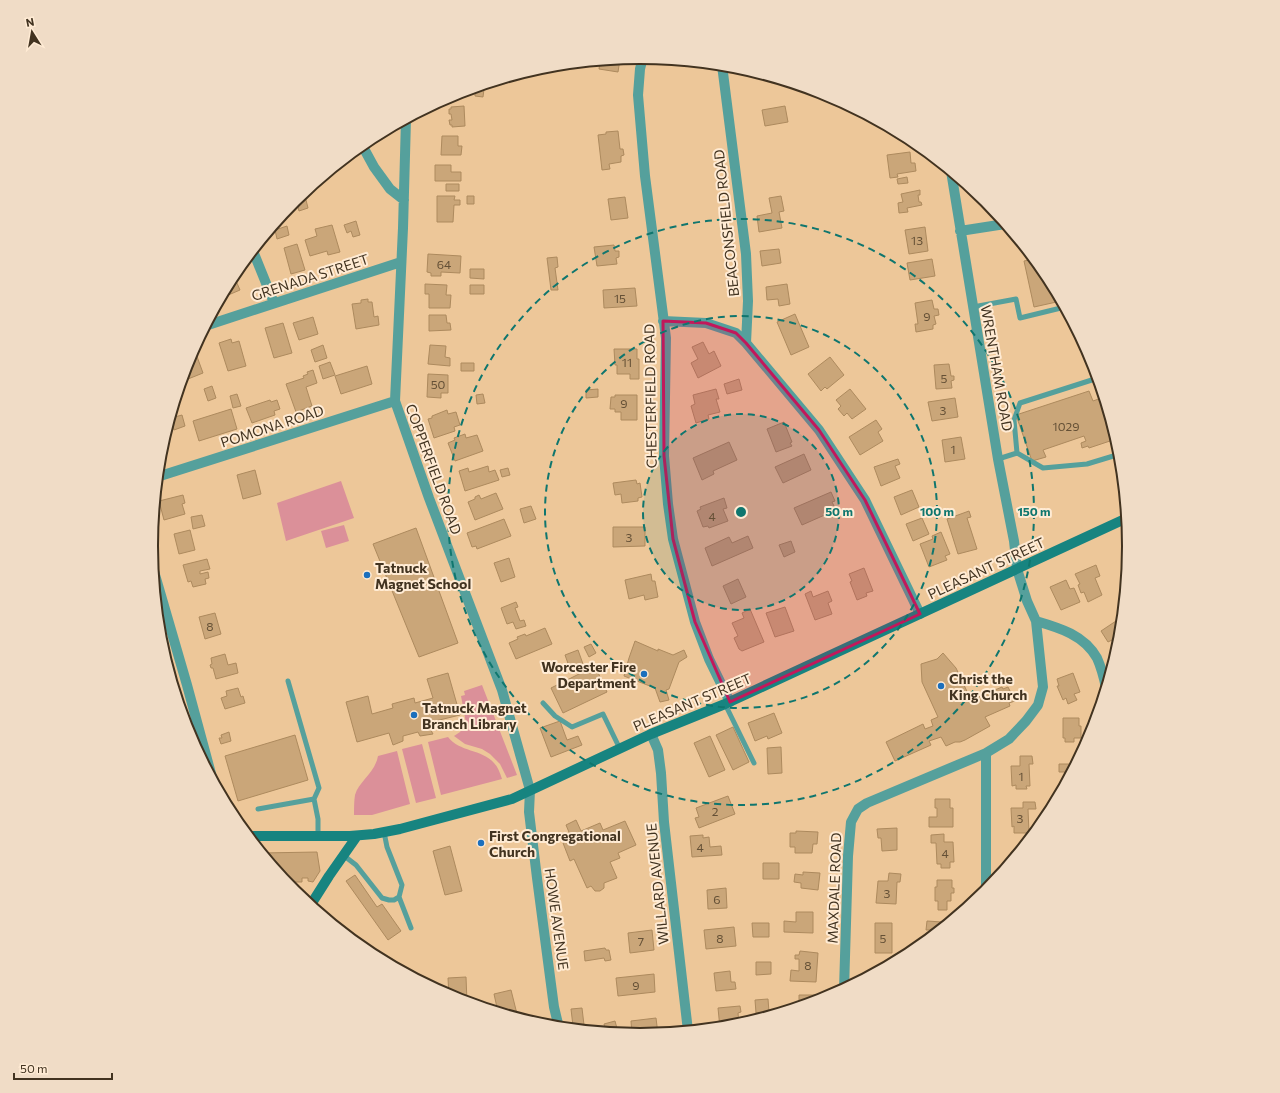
<svg xmlns="http://www.w3.org/2000/svg" width="1280" height="1093" font-family="Commissioner,sans-serif">
	<style>
		.green { fill: #db9099 }
		.building { fill: #caa679; stroke: #ad8a5e }
		.lines { fill: none; stroke-linecap: round; stroke-linejoin: round }
		.lane { stroke: #55a09c; stroke-width: 5 }
		.street { stroke: #55a09c; stroke-width: 10 }
		.secondary { stroke: #178480; stroke-width: 10 }
		.marked { fill: #c2185b; fill-opacity: 0.2; stroke: #c2185b; stroke-width: 3; stroke-linejoin: round }
		.ring { fill: none; stroke: #0f766e; stroke-width: 2; stroke-dasharray: 7 5 }
		.poi-dot { fill: #1b6fbd; stroke: #ffebd4; stroke-width: 1.5 }
		.labels { text-anchor: middle; dominant-baseline: central; stroke-width: 4; stroke-linejoin: round; paint-order: stroke }
		.number-label { font-size: 12px; fill: #645036 }
		.street-label { font-size: 14px; fill: #423320; stroke: #ffebd4 }
		.poi-label { font-size: 14px; font-weight: bold; fill: #423320; stroke: #ffebd4; text-anchor: start }
		.rim { fill: none; stroke: #423320; stroke-width: 2 }
		.centre { fill: #0f766e; stroke: #ffebd4; stroke-width: 2 }
		.ring-label { font-size: 12px; text-anchor: middle; font-weight: bold; fill: #0f766e; stroke: #ffebd4; stroke-width: 4; stroke-linejoin: round; paint-order: stroke }
	</style>
	<rect width="100%" height="100%" fill="#edc799"/>
	<path class="green" d="M341,481L354,518L286,541L277,503Z
		M344,525L349,541L326,548L321,531Z
		M482,685L517,775L507,778L500,764L490,754L482,749L465,744L454,736L460,732L466,723L461,696L465,695L464,691Z
		M448,737C459,752 482,749 494,763C498,767 500,773 502,779L441,795L428,742Z
		M422,744L436,798L416,803L402,749Z
		M397,751L410,804L372,815H354C354,809 354,801 355,795C359,781 375,773 378,756Z"/>
	<path class="building" d="M620,59L618,72L599,69L600,62L598,61Z
		M475,89H484L483,97L475,96Z
		M464,106L465,126L452,127V125H450L449,120H452L451,114H449V109H451V107Z
		M785,106L788,122L765,126L762,110Z
		M618,131L620,149H623L624,155L621,156V162L609,164L610,169L602,170L598,135L606,134V132Z
		M442,136H458V146H462L461,155H441Z
		M910,152L911,163H915L916,171L897,174L898,177L890,178L887,155Z
		M435,165H451V172H461V181H435Z
		M907,177L908,183L898,184L897,179Z
		M446,184H459V191H446Z
		M920,190V195H918L919,202H921L922,205L907,208L908,212L899,213L898,203L903,202L901,194Z
		M978,194L986,201L989,204L980,205Z
		M305,196L308,208L299,211L296,199Z
		M437,196H455L454,200H460V205H454L453,222H437Z
		M467,196H474V204H467Z
		M781,196L784,211L779,212L782,228L759,232L757,216L772,213L769,198Z
		M625,197L628,218L611,220L608,199Z
		M356,221L360,235L353,237L351,231L347,233L344,225Z
		M332,225L340,252L328,255L327,251L310,256L305,240L317,236L315,229Z
		M287,226L289,235L277,239L275,230Z
		M925,227L928,251L909,254L905,230Z
		M297,244L305,270L291,274L284,248Z
		M614,245L615,251H619V257L616,258L617,264L597,266L594,247Z
		M779,249L781,263L762,266L760,251Z
		M428,254L461,256L460,273L441,272V276H431V273L427,272Z
		M557,257L558,267L555,268L558,290H551L547,258Z
		M932,259L935,276L910,280L907,263Z
		M1034,259L1047,275L1061,301L1034,307L1024,261Z
		M470,269H484V279L470,278Z
		M233,274L240,290L226,296L224,292Z
		M425,284L447,285L446,295H451L450,308H429V294H425Z
		M787,284L790,304L779,306L778,299L767,300L766,287Z
		M470,285H484V294H470Z
		M635,288L637,306L604,308L603,290Z
		M368,299V302H372L374,317L378,316L379,325L356,329L352,304L361,303V300Z
		M932,300L934,309H938L939,315L934,316L936,324L933,325V329L916,332L915,324H918L915,303Z
		M795,314L809,347L791,355L777,322Z
		M429,315H446L447,323H450L451,330L429,331Z
		M313,317L318,334L299,340L293,323Z
		M283,323L292,353L274,358L265,328Z
		M231,339L232,343L239,341L246,366L228,371L219,343Z
		M703,342L709,354L714,351L721,366L698,378L691,363L698,359L692,347Z
		M323,345L327,358L315,362L311,350Z
		M430,345L446,346L445,357L450,358V366L428,364Z
		M614,349H637V359H639V379H630V374H617V365H615Z
		M195,351L203,373L188,379L184,370L192,352Z
		M830,357L844,375L827,389L825,387L821,391L808,374Z
		M330,362L335,375L323,379L319,366Z
		M461,363H474V371H461Z
		M949,364L951,376H954V380L951,381L952,388L936,389L934,365Z
		M367,366L372,384L341,394L335,376Z
		M313,370L317,383L306,387L312,406L296,412L286,384L304,378L303,376L308,374L307,372Z
		M428,374L448,375V393H441V398L427,397Z
		M739,379L742,390L727,394L724,384Z
		M212,386L216,398L208,401L204,389Z
		M598,389V397L586,398V390Z
		M716,389L719,399H716L720,412L708,415L709,419L696,423L691,406L695,404L693,395Z
		M850,389L866,409L852,419L847,413L844,416L838,409L841,406L836,400Z
		M1089,391L1093,401L1104,397L1116,439L1089,448L1088,446L1082,448L1081,443L1086,441L1084,436L1043,450L1046,457L1032,461L1016,415Z
		M237,394L241,406L233,408L230,396Z
		M483,394L485,403L477,404L476,395Z
		M615,395H637V420H621V412H615V409H610L611,397H615Z
		M955,398L958,417L932,421L928,402Z
		M270,400L271,402L277,400L280,409L274,411L275,415L252,423L246,408Z
		M231,409L237,429L199,441L193,421Z
		M447,410L448,414L456,412L460,425L454,427L455,431L434,438L428,419L432,418V416Z
		M182,415L185,426L174,430L171,418Z
		M876,420L882,429L878,432L883,441L860,455L849,437Z
		M784,422L792,442L790,443L792,446L776,452L767,429Z
		M166,431L169,441L162,443Z
		M465,434L466,438L477,435L483,451L455,461L448,443L455,440L454,438Z
		M961,437L965,459L945,462L942,440Z
		M729,442L737,460L713,471L714,474L702,480L693,458Z
		M162,444L166,457L159,460L160,451Z
		M804,454L811,470L783,483L775,467Z
		M898,459L900,464L895,466L900,478L881,486L874,467Z
		M488,466L489,472L495,470L499,480L465,491L459,471L468,468L469,472Z
		M508,468L510,475L502,477L500,470Z
		M255,470L261,494L243,499L237,475Z
		M636,480L637,484L640,483L642,497L638,498V501L622,503L621,494L615,495L613,483Z
		M912,490L919,507L901,515L894,497Z
		M831,492L835,501L832,502L836,510L802,525L794,508Z
		M496,493L503,509L475,520L468,502L475,499V497L479,495L481,499Z
		M183,495L185,503L182,504L185,514L164,520L159,501Z
		M724,498L727,508L723,509L728,521L709,528L708,526L703,527L697,511L701,509L700,507Z
		M531,506L536,519L524,523L520,509Z
		M969,511L971,517L967,518L977,549L958,554L947,519Z
		M202,515L205,526L193,529L191,517Z
		M922,518L929,534L913,541L906,524Z
		M504,519L511,536L477,549L476,546L472,547L467,533Z
		M613,527H645V546L613,547Z
		M416,528L458,643L419,657L373,544Z
		M190,530L195,550L179,554L174,534Z
		M941,532L950,554L945,556L947,560L929,567L920,544L933,539L932,536Z
		M748,536L753,548L712,566L705,548L729,537L732,543Z
		M791,541L795,552L784,557L779,545Z
		M509,558L515,577L501,582L494,563Z
		M207,559L210,569L200,571V574L208,572L209,578L205,579L206,584L193,587L191,581L188,582L183,565Z
		M1096,565L1100,576L1095,578L1102,595L1088,602L1084,592L1081,593L1078,585L1080,584L1075,574Z
		M864,568L873,591L866,593L867,596L857,600L850,582L852,581L849,574Z
		M651,574L652,581H655L658,597L645,600L644,595L629,599L625,580Z
		M738,579L746,597L731,604L723,586Z
		M1066,580L1070,589L1074,588L1080,602L1061,610L1050,587Z
		M811,591L813,597L828,591L832,601L828,603L832,614L815,620L805,594Z
		M516,602L518,607L515,608L520,621L524,620L526,626L516,629L513,622L507,624L501,608Z
		M785,607L794,631L775,637L766,613Z
		M750,609L764,642L742,651L739,649L734,638L738,636L732,623L744,618L742,613Z
		M215,613L221,634L205,639L199,617Z
		M1122,617L1120,642L1118,649L1112,640L1108,642L1101,631Z
		M545,628L552,644L516,659L509,643L518,639L517,637L525,634L526,636Z
		M635,641L658,651V649L673,655L684,650L687,657L679,662L669,689L666,690L669,700L660,702L655,688L624,676L629,658Z
		M591,644L596,653L589,657L584,647Z
		M578,650L583,664L570,669L565,655Z
		M943,653L956,668L971,700L1002,687L1003,689L1008,687L1015,701L1009,703L1010,706L985,717L990,726L965,740L960,742H955L946,746L941,737L929,741L931,745L895,761L886,742L923,724L925,729L933,726L931,720L938,717L922,682L921,664L937,659Z
		M225,654L228,665L236,663L238,673L216,679L213,668H211L210,665L212,664L211,658Z
		M595,666L607,692L563,713L551,688Z
		M448,673L460,715L427,723L433,734L420,736L418,732L403,736V741L393,745L389,733L357,742L346,702L368,696L372,714L393,708L392,704L414,698L415,703L433,698L427,679Z
		M1073,673L1080,692L1074,694L1077,700L1068,704L1066,698L1063,700L1057,686H1059L1057,679Z
		M238,688L241,697L243,696L245,703L225,709L221,698L227,696L226,691Z
		M774,713L782,733L768,739L767,736L755,741L748,723Z
		M1063,718H1079V726H1081V738H1074V742H1065V738H1063Z
		M560,721L567,740L578,736L582,745L551,757L540,728Z
		M733,727L749,762L733,770L716,735Z
		M229,732L231,741L221,744L219,738H222L221,735Z
		M295,735L308,780L238,801L225,756Z
		M710,736L725,770L709,777L694,743Z
		M781,747L782,773L768,774L767,748Z
		M1020,756H1032L1033,764H1029L1030,786H1026L1027,789H1016V785L1012,786L1011,766H1020Z
		M1059,764H1076L1067,781H1065V772H1059Z
		M728,796L735,814L699,828L695,818L699,817L696,808Z
		M935,799H950V808H953V827H929V817H937V808H935Z
		M1023,802H1035L1036,809H1028L1029,833H1014V826L1012,827L1011,808H1023Z
		M576,820L581,831L600,823L603,830L625,821L636,845L618,853L620,858L610,862L617,878L604,883V888L600,891H595L591,886L587,888L574,859L570,861L563,843L566,842L565,839L571,837L566,825Z
		M897,828V850L882,851L881,838H878L877,829Z
		M796,831L818,832L817,844H813L812,853H795V847H790V833H796Z
		M944,834V842H953L954,862H950V868H941V864H937L936,843H931V835Z
		M703,835V838L709,837L710,847L721,846L722,855L692,857L690,836Z
		M450,846L462,891L445,895L433,851Z
		M317,852L320,871L313,882L308,881V878H302V882H288V885L261,853Z
		M1011,852H1019L1011,862Z
		M763,863H779V879H763Z
		M803,872L820,873L818,890L801,888V883L794,882L795,874L803,875Z
		M889,873L901,874L900,882H897L896,904L876,903L878,881H888Z
		M355,875L377,907L382,904L401,931L388,940L346,881Z
		M937,880H952V888H954V893H951V901H947V910H938V901H935V887H937Z
		M726,888L727,908L708,909L707,890Z
		M796,912H813V933L784,932V921L796,922Z
		M927,921L942,922V929L936,934V930H926Z
		M752,923H769V937H753Z
		M875,923H892V953H875Z
		M734,927L736,946L706,949L704,930Z
		M652,930L654,950L630,953L628,933Z
		M605,948L606,950H609L611,960L605,961L604,958L585,961L584,951Z
		M800,951L818,953L816,982L790,981L791,970L799,971V959H795V955H799Z
		M756,962H771V974L756,975Z
		M730,971L731,982H735L736,989L716,991L714,973Z
		M654,974L655,992L618,996L616,978Z
		M466,977L467,1002H463L449,997L448,978Z
		M511,990L517,1014L509,1016L498,1012L494,994Z
		M799,995H816V1002L799,1007Z
		M768,999L769,1012L756,1013L755,1000Z
		M740,1006L741,1012L738,1013L739,1025L720,1028L718,1008Z
		M582,1008L584,1025L573,1026L571,1009Z
		M656,1018L658,1034L640,1036L632,1035L631,1021Z
		M615,1021L618,1032L606,1033L604,1024Z"/>
	<g class="lines">
		<path class="lane" d="M973,307L1016,299L1020,318L1065,307
			M1017,453L1014,420L1020,403L1098,378
			M998,459L1017,453L1043,468L1087,464L1120,454
			M288,681L319,788L314,799
			M543,703L555,716L572,727L603,714L620,749
			M725,704L754,763
			M258,809L314,799L318,819V836
			M343,855L356,865L382,898L389,900H394L399,897L402,885L387,847L384,832
			M399,897L411,928"/>
		<path class="street" d="M643,57L640,69L638,95L645,176L666,338L664,456L668,504L673,539L695,622L709,659L730,702
			M722,65L746,254L748,301L746,343
			M406,119L403,228L395,401L429,498L502,690L530,790L529,812L537,878L554,1007L559,1028
			M362,145L374,167L390,189L404,200
			M951,171L998,459L1014,541L1017,569L1027,601L1036,621L1043,687L1038,705L1026,721L1009,739L986,753V893
			M960,231L1005,224
			M253,251L274,303
			M663,321L706,323L736,333L746,343L819,430L865,500L920,614
			M205,326L401,262
			M157,477L395,401
			M153,568L187,685L213,781
			M1036,621C1060,628 1084,635 1097,658C1101,667 1104,678 1106,688
			M651,734L658,750L661,773L664,822L688,1031
			M844,990L848,856L851,822L858,809L867,803L986,753"/>
		<path class="secondary" d="M248,836H350L374,834L400,829L512,799L651,734L725,704L1127,518
			M310,906L329,876L357,836"/>
	</g>
	<path class="marked" d="M663,321L706,323L736,333L746,343L819,430L865,500L920,614L730,702L695,622L673,539L664,456Z"/>
	<circle cx="741" cy="512" r="98" fill="#0f766e" fill-opacity=".12"/>
	<g class="ring">
		<circle cx="741" cy="512" r="98"/>
		<circle cx="741" cy="512" r="196"/>
		<circle cx="741" cy="512" r="293"/>
	</g>
	<g class="poi-dot">
		<circle cx="367" cy="575" r="4"/>
		<circle cx="644" cy="674" r="4"/>
		<circle cx="941" cy="686" r="4"/>
		<circle cx="414" cy="715" r="4"/>
		<circle cx="481" cy="843" r="4"/>
	</g>
	<g class="labels">
		<g class="number-label">
			<text x="917" y="240">13</text>
			<text x="444" y="264">64</text>
			<text x="620" y="298">15</text>
			<text x="927" y="316">9</text>
			<text x="627" y="362">11</text>
			<text x="944" y="378">5</text>
			<text x="438" y="384">50</text>
			<text x="624" y="403">9</text>
			<text x="943" y="410">3</text>
			<text x="1066" y="426">1029</text>
			<text x="953" y="449">1</text>
			<text x="712" y="516">4</text>
			<text x="629" y="537">3</text>
			<text x="210" y="626">8</text>
			<text x="1021" y="776">1</text>
			<text x="715" y="811">2</text>
			<text x="1020" y="818">3</text>
			<text x="700" y="847">4</text>
			<text x="945" y="853">4</text>
			<text x="887" y="893">3</text>
			<text x="717" y="899">6</text>
			<text x="720" y="938">8</text>
			<text x="883" y="938">5</text>
			<text x="641" y="941">7</text>
			<text x="808" y="965">8</text>
			<text x="636" y="985">9</text>
		</g>
		<g class="street-label">
			<text transform="translate(726 223) rotate(-96)">BEACONSFIELD ROAD</text>
			<text transform="translate(310 277) rotate(-18)">GRENADA STREET</text>
			<text transform="translate(997 368) rotate(80)">WRENTHAM ROAD</text>
			<text transform="translate(650 396) rotate(-91)">CHESTERFIELD ROAD</text>
			<text transform="translate(272 426) rotate(-18)">POMONA ROAD</text>
			<text transform="translate(434 469) rotate(70)">COPPERFIELD ROAD</text>
			<text transform="translate(986 568) rotate(-25)">PLEASANT STREET</text>
			<text transform="translate(692 702) rotate(-23)">PLEASANT STREET</text>
			<text transform="translate(657 884) rotate(-96)">WILLARD AVENUE</text>
			<text transform="translate(834 888) rotate(-88)">MAXDALE ROAD</text>
			<text transform="translate(557 919) rotate(82)">HOWE AVENUE</text>
		</g>
		<g class="poi-label">
			<text x="375" y="567">Tatnuck<tspan x="375" dy="16">Magnet School</tspan></text>
			<text x="636" y="666" text-anchor="end">Worcester Fire<tspan x="636" dy="16">Department</tspan></text>
			<text x="949" y="678">Christ the<tspan x="949" dy="16">King Church</tspan></text>
			<text x="422" y="707">Tatnuck Magnet<tspan x="422" dy="16">Branch Library</tspan></text>
			<text x="489" y="835">First Congregational<tspan x="489" dy="16">Church</tspan></text>
		</g>
	</g>
	<path d="M0 0H1280V1093H0ZM158 546a482 482 0 1 1 964 0a482 482 0 1 1-964 0Z" fill="#f0dcc6" fill-rule="evenodd"/>
	<path class="rim" d="M158 546a482 482 0 1 1 964 0a482 482 0 1 1-964 0Z"/>
	<circle cx="741" cy="512" r="6" class="centre"/>
	<g class="ring-label">
		<text x="839" y="516">50 m</text>
		<text x="937" y="516">100 m</text>
		<text x="1034" y="516">150 m</text>
	</g>
	<g transform="translate(32 32) rotate(349)" stroke="#ffebd4" stroke-width="3" paint-order="stroke">
	<path d="M0-3L7 15L0 10L-7 15Z" fill="#423320"/>
	<text y="-6" font-size="11" font-weight="bold" text-anchor="middle" fill="#423320">N</text>
	</g>
	<path d="M14 1073v6h98v-6" fill="none" stroke="#423320" stroke-width="2"/>
	<text x="20" y="1073" font-size="12" fill="#423320" stroke="#ffebd4" stroke-width="3" paint-order="stroke">50 m</text>
</svg>
